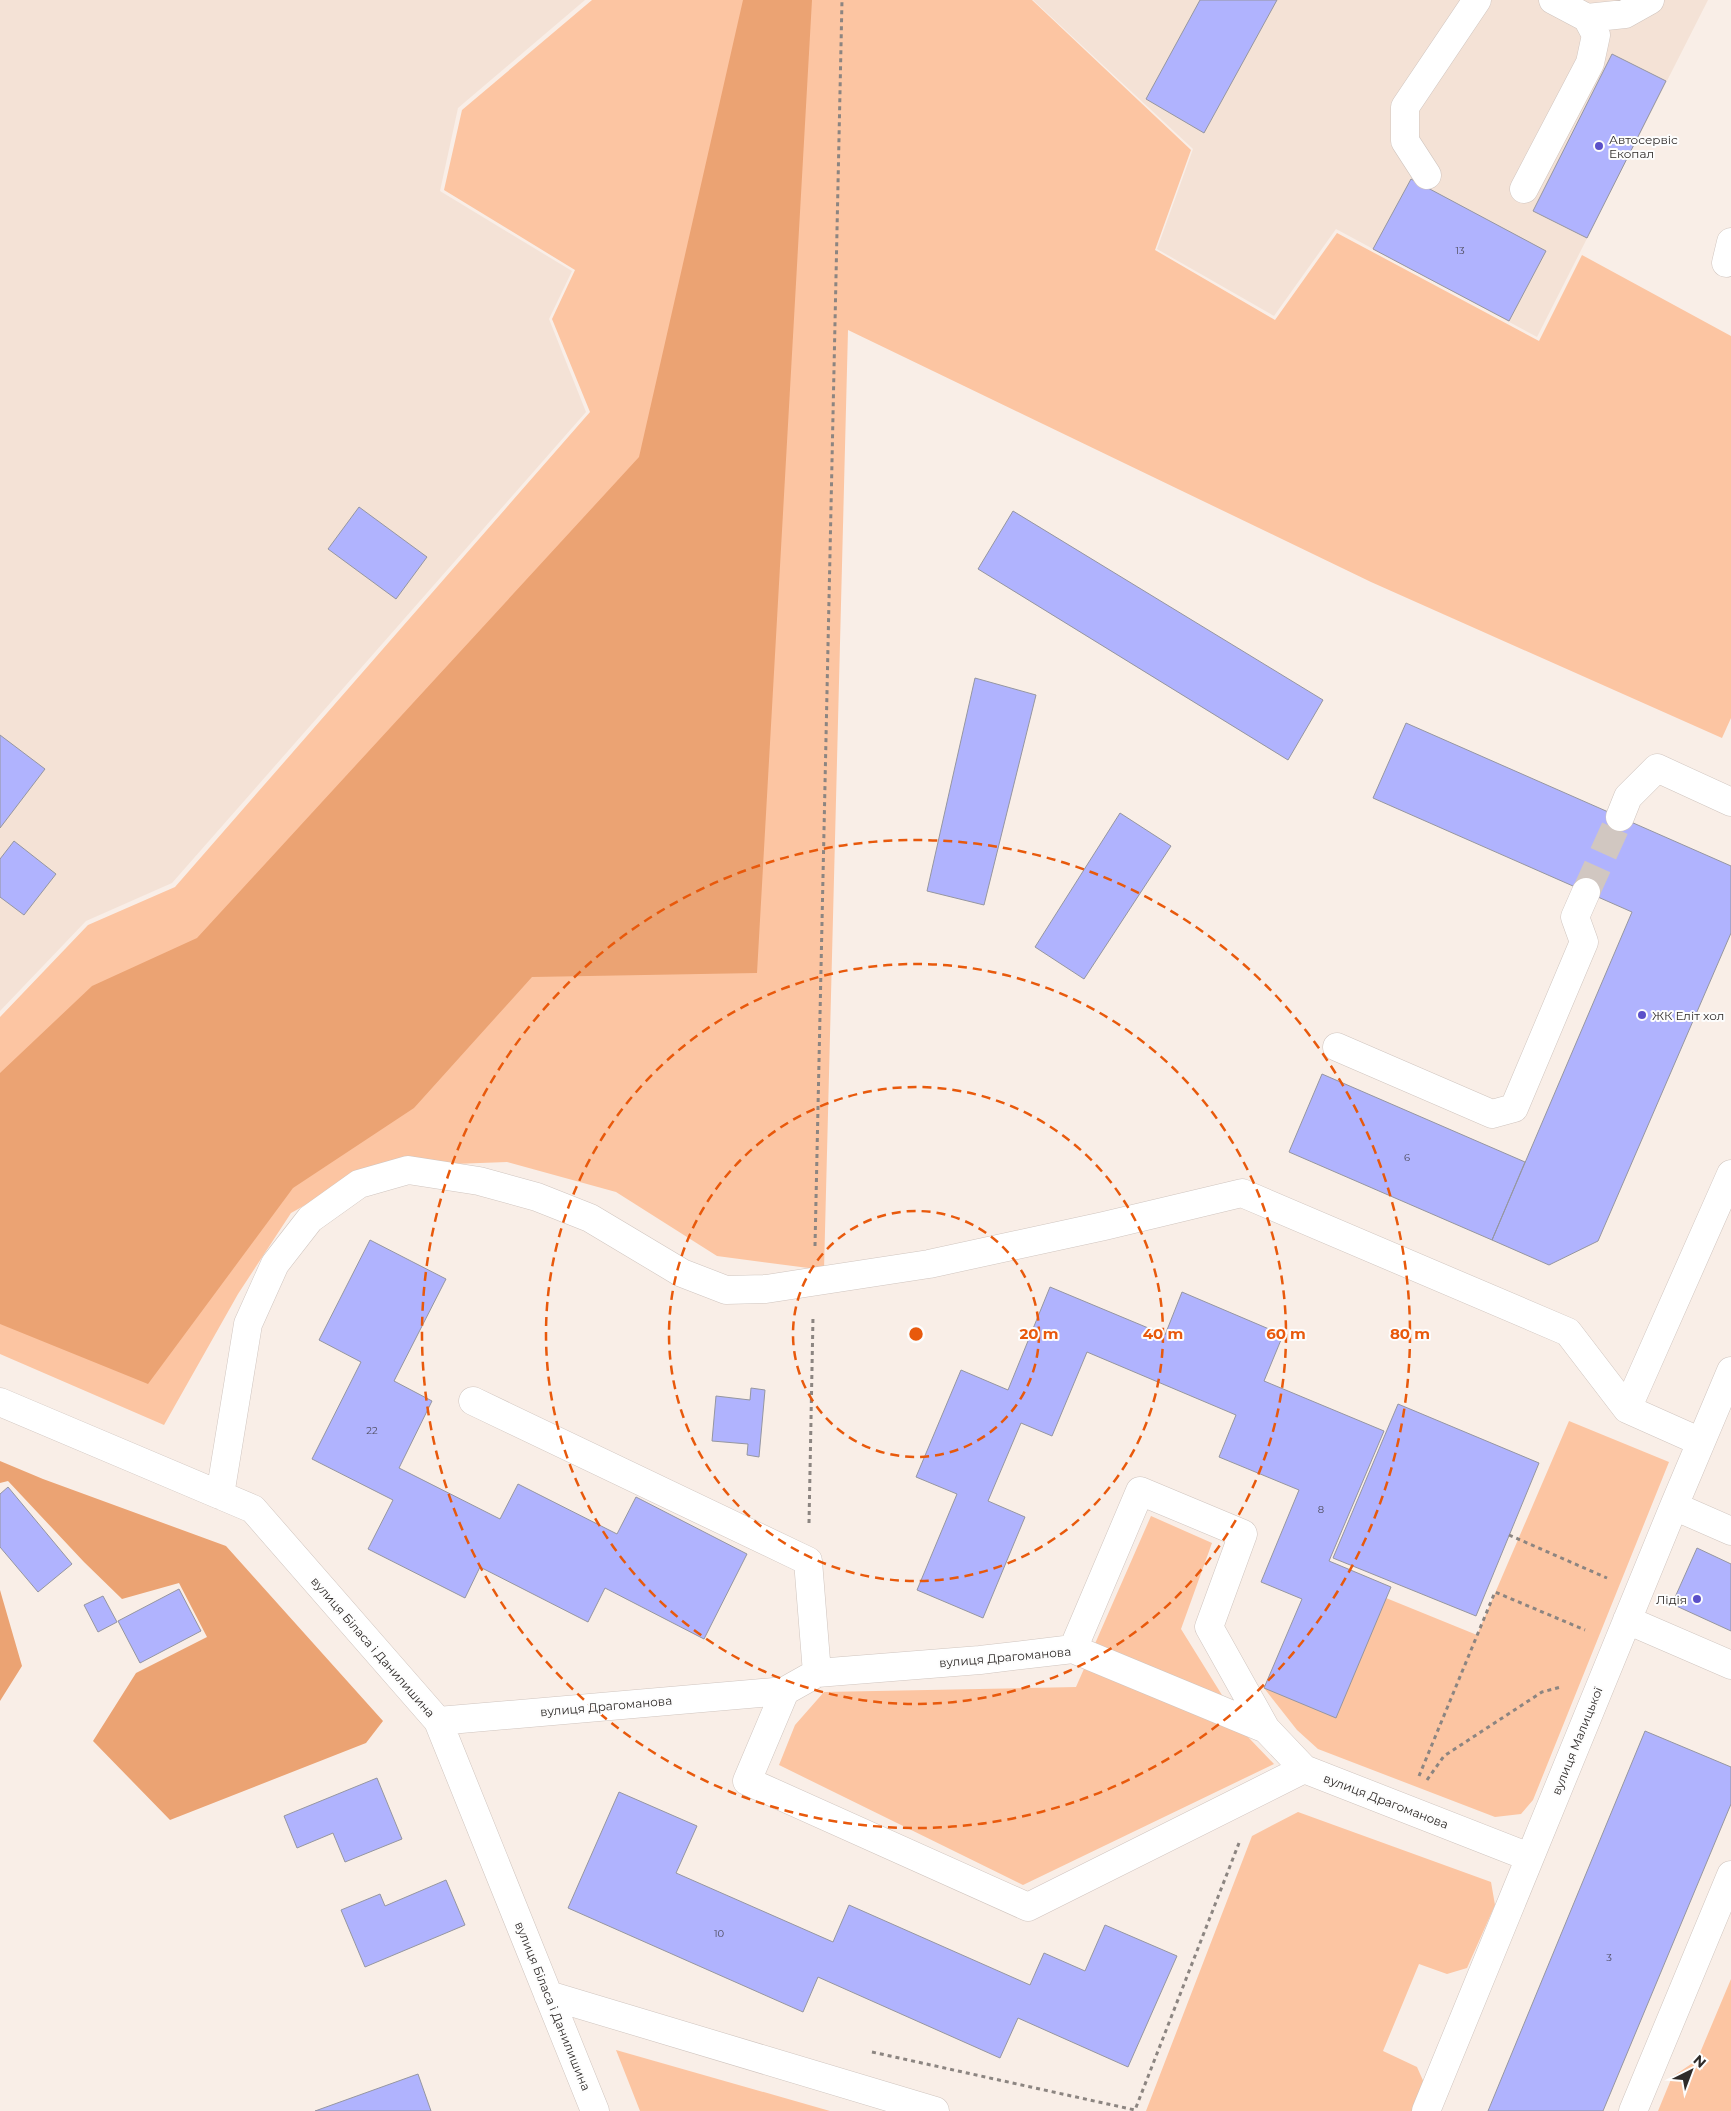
<svg xmlns="http://www.w3.org/2000/svg" width="1731" height="2111" font-family="Montserrat,sans-serif">
	<style>
		.built { fill: #f4e2d6 }
		.green { fill: #fcc5a2 }
		.forest { fill: #eba373 }
		.building { fill: #b0b3fe; stroke: #9596a0 }
		.lines { fill: none; stroke-linecap: round; stroke-linejoin: round }
		.minor-tunnel { stroke: #d1c7c1; stroke-width: 28; stroke-dasharray: 28 14; stroke-linecap: butt }
		.minor-casing { stroke: #d0c5bf; stroke-width: 29 }
		.path { stroke: #8c8581; stroke-width: 3; stroke-dasharray: 4 4; stroke-linecap: butt }
		.minor { stroke: #fff; stroke-width: 28 }
		.ring { fill: none; stroke: #e8590c; stroke-width: 2.5; stroke-dasharray: 9 6 }
		.poi-dot { fill: #5b50c9; stroke: #fdfdfd; stroke-width: 2 }
		.labels { text-anchor: middle; dominant-baseline: central; stroke-width: 4; stroke-linejoin: round; paint-order: stroke }
		.number-label { font-size: 10px; fill: #4f4d5e }
		.poi-label { font-size: 12px; fill: #2f2b29; stroke: #fdfdfd; text-anchor: start }
		.street-label { font-size: 12px; fill: #2f2b29; stroke: #fdfdfd }
		.centre { fill: #e8590c; stroke: #fdfdfd; stroke-width: 2.5 }
		.ring-label { font-size: 15px; text-anchor: middle; font-weight: bold; fill: #e8590c; stroke: #fdfdfd; stroke-width: 4; stroke-linejoin: round; paint-order: stroke }
	</style>
	<rect width="100%" height="100%" fill="#f9eee7"/>
	<path class="built" d="M0,0H585L458,108L440,191L572,271L549,319L586,412L172,883L86,921L0,1011Z
		M1033,0H1708L1537,337L1336,229L1274,316L1157,249L1193,149Z"/>
	<path class="green" d="M592,0H1032L1191,150L1155,250L1275,320L1337,233L1539,341L1582,255L1731,336V718L1722,738L1371,582L848,330L824,1270L717,1256L616,1192L507,1162L373,1167L291,1213L238,1294L164,1425L0,1354V1017L88,925L175,887L590,412L552,319L575,270L444,190L462,110Z
		M1569,1421L1669,1462L1533,1800L1521,1814L1495,1817L1318,1749L1297,1730L1264,1688L1386,1598L1477,1635Z
		M1151,1516L1212,1543L1181,1629L1248,1737L1274,1764L1023,1885L779,1765L795,1725L824,1692L1076,1687Z
		M1298,1812L1491,1882L1495,1905L1467,1968L1447,1974L1419,1964L1383,2051L1417,2067L1425,2085L1414,2111H1146L1252,1836Z
		M1731,1979V2111H1658L1672,2077L1697,2060Z
		M616,2050L830,2111H640Z"/>
	<path class="forest" d="M743,0H812L757,973L532,977L414,1108L293,1188L148,1384L0,1324V1073L92,986L197,938L639,457Z
		M0,1461L43,1479L226,1546L383,1721L366,1743L170,1820L93,1741L136,1673L207,1637L179,1583L122,1599L84,1562L8,1481L0,1483Z
		M0,1590L22,1666L0,1701Z"/>
	<path class="building" d="M1200,0H1277L1204,133L1146,99Z
		M1612,54L1666,81L1587,238L1533,211Z
		M1411,179L1546,251L1509,321L1373,249Z
		M359,507L427,557L396,599L328,549Z
		M1013,511L1323,700L1288,760L978,569Z
		M975,678L1036,695L984,905L927,891Z
		M1406,723L1731,866V933L1598,1241L1549,1265L1492,1240L1632,912L1373,798Z
		M0,735L45,769L0,828Z
		M1120,813L1171,846L1084,979L1035,947Z
		M14,841L56,874L24,915L0,897V859Z
		M1322,1074L1525,1162L1492,1240L1289,1152Z
		M370,1240L446,1279L394,1381L432,1401L399,1468L500,1519L518,1484L617,1534L636,1497L747,1554L704,1639L605,1588L588,1622L480,1567L465,1598L368,1549L393,1500L312,1459L361,1362L319,1340Z
		M1050,1287L1165,1335L1182,1292L1283,1335L1264,1381L1384,1431L1329,1561L1391,1587L1336,1718L1264,1688L1302,1599L1261,1582L1299,1490L1219,1457L1236,1415L1087,1352L1052,1436L1021,1423L988,1501L1025,1517L983,1618L917,1590L957,1494L916,1477L961,1370L1008,1390Z
		M751,1388L765,1390L759,1457L747,1455L748,1444L712,1441L716,1396L750,1400Z
		M1398,1404L1539,1463L1476,1616L1333,1558Z
		M8,1487L72,1564L38,1592L0,1547V1494Z
		M1697,1548L1731,1564V1631L1672,1604Z
		M179,1589L201,1631L140,1663L118,1621Z
		M103,1596L117,1622L98,1632L84,1605Z
		M1645,1731L1731,1767V1804L1603,2111H1488Z
		M377,1778L402,1839L345,1862L333,1833L297,1848L284,1816Z
		M619,1792L697,1826L676,1873L833,1942L849,1905L1030,1985L1044,1953L1085,1971L1105,1925L1177,1956L1128,2067L1018,2018L1000,2058L818,1977L803,2012L568,1908Z
		M446,1880L465,1925L365,1967L341,1910L380,1894L385,1906Z
		M418,2074L431,2111H315Z"/>
	<g class="lines">
		<path class="minor-tunnel" d="M1586,892L1620,817"/>
		<defs>
			<path id="minor" d="M1553,0L1587,18L1625,14L1650,0
				M1427,175L1405,141V107L1477,0
				M1524,189L1590,63L1596,35L1587,18
				M1726,263L1731,242
				M1620,817L1628,797L1657,768L1731,802
				M1337,1047L1492,1114L1514,1108L1584,942L1575,917L1586,892
				M473,1401L808,1561L817,1673
				M0,1402L253,1509L438,1721L595,2111
				M1627,1409L1731,1174
				M220,1495L248,1324L275,1264L310,1219L359,1184L408,1170L479,1181L537,1197L590,1218L682,1273L726,1290L766,1289L929,1264L1104,1226L1242,1193L1568,1332L1627,1409L1701,1442
				M1674,1506L1731,1531
				M1627,1620L1731,1665
				M1073,1649L1140,1491L1243,1534L1209,1627L1266,1729
				M785,1691L747,1781L1028,1907L1304,1769
				M438,1721L785,1691L817,1673L980,1660L1073,1649L1266,1729L1304,1769L1529,1857
				M548,1995L935,2111
				M1426,2111L1674,1506L1731,1371
				M1633,2111L1731,1875"/>
		</defs>
		<use href="#minor" class="minor-casing"/>
		<path class="path" d="M815,1246L842,0
			M809,1523L813,1317
			M1509,1535L1607,1578
			M1419,1776L1495,1592L1585,1630
			M1427,1780L1444,1756L1542,1692L1561,1687
			M872,2052L1135,2110L1239,1843"/>
		<use href="#minor" class="minor"/>
	</g>
	<g class="ring">
		<circle cx="916" cy="1334" r="123"/>
		<circle cx="916" cy="1334" r="247"/>
		<circle cx="916" cy="1334" r="370"/>
		<circle cx="916" cy="1334" r="494"/>
	</g>
	<g class="poi-dot">
		<circle cx="1599" cy="146" r="5"/>
		<circle cx="1642" cy="1015" r="5"/>
		<circle cx="1697" cy="1599" r="5"/>
	</g>
	<g class="labels">
		<g class="number-label">
			<text x="1460" y="250">13</text>
			<text x="1407" y="1157">6</text>
			<text x="372" y="1430">22</text>
			<text x="1321" y="1509">8</text>
			<text x="719" y="1933">10</text>
			<text x="1609" y="1957">3</text>
		</g>
		<g class="poi-label">
			<text x="1609" y="139">Автосервіс<tspan x="1609" dy="14">Екопал</tspan></text>
			<text x="1652" y="1015">ЖК Еліт хол</text>
			<text x="1687" y="1599" text-anchor="end">Лідія</text>
		</g>
		<g class="street-label">
			<text transform="translate(373 1647) rotate(49)">вулиця Біласа і Данилишина</text>
			<text transform="translate(1005 1657) rotate(-5)">вулиця Драгоманова</text>
			<text transform="translate(606 1706) rotate(-5)">вулиця Драгоманова</text>
			<text transform="translate(1577 1741) rotate(-68)">вулиця Малицької</text>
			<text transform="translate(1386 1801) rotate(21)">вулиця Драгоманова</text>
			<text transform="translate(553 2006) rotate(68)">вулиця Біласа і Данилишина</text>
		</g>
	</g>
	<circle cx="916" cy="1334" r="8" class="centre"/>
	<g class="ring-label">
		<text x="1039" y="1339">20 m</text>
		<text x="1163" y="1339">40 m</text>
		<text x="1286" y="1339">60 m</text>
		<text x="1410" y="1339">80 m</text>
	</g>
	<g transform="translate(1691 2071) rotate(42)" stroke="#fdfdfd" stroke-width="4" paint-order="stroke">
	<path d="M0-4L9 19L0 12L-9 19Z" fill="#2f2b29"/>
	<text y="-8" font-size="14" font-weight="bold" text-anchor="middle" fill="#2f2b29">N</text>
	</g>
</svg>
